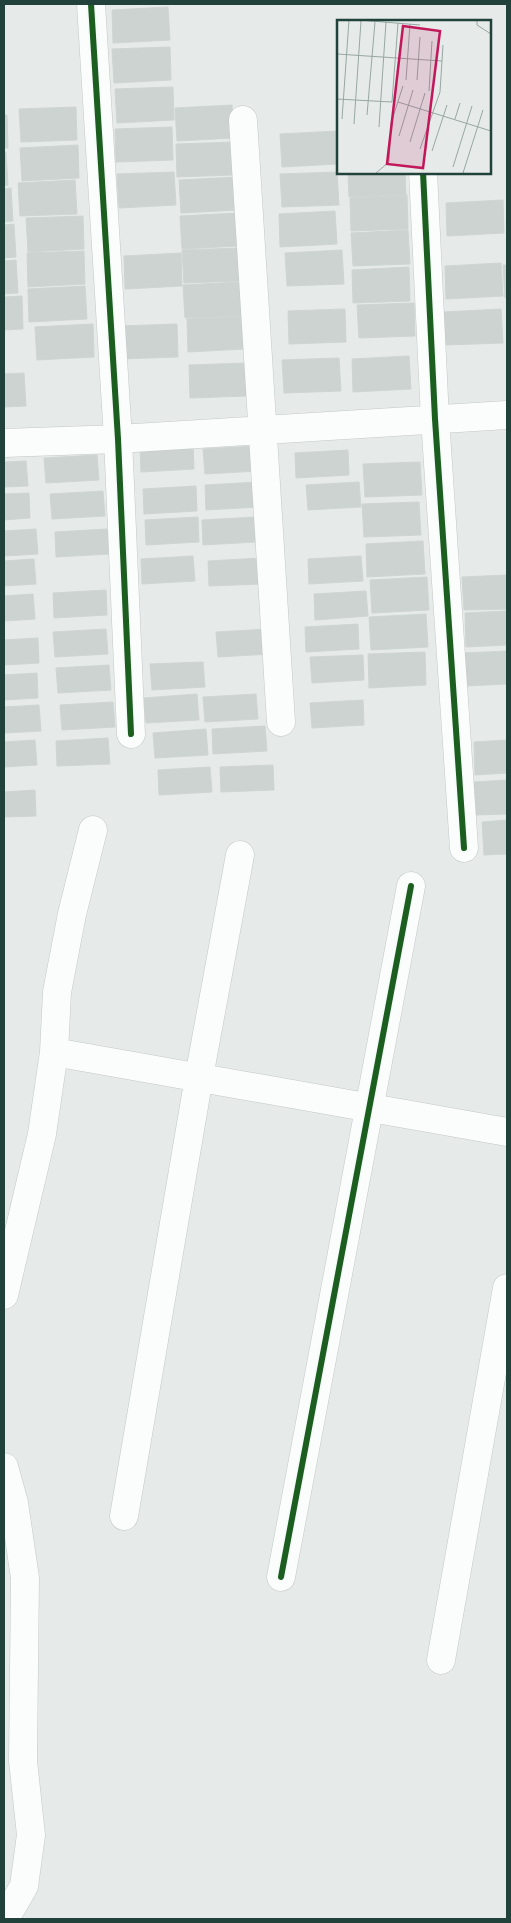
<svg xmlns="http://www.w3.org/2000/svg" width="511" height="1923" font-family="'Archivo Narrow',sans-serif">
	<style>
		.building { fill: #ccd3d1; stroke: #ced5d2 }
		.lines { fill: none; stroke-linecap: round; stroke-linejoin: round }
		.street-casing { stroke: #c3c8c6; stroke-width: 29 }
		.street { stroke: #fbfcfc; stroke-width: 28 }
		.cycleway-casing { stroke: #f4faf8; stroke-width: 9 }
		.cycleway { stroke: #1b5e20; stroke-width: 6 }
		.inset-road { fill: none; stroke: #97a7a3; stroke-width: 1 }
		.view { fill: #c2185b; fill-opacity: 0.15; stroke: #c2185b; stroke-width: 2.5 }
		.inset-edge { fill: none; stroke: #21423a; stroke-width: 2.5 }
	</style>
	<rect width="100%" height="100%" fill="#e6ebe9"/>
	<path class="building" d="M168,7L170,40L113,43L112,10Z
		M170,47L171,80L114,83L112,49Z
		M173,87L174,120L117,123L115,89Z
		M232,105L234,138L177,141L175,108Z
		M76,107L77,140L21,142L19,109Z
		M4,115H7L8,148H4Z
		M172,127L173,160L116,162L115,129Z
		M337,131L338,164L282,167L280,134Z
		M233,142L234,175L177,177L176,144Z
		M78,145L79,178L22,181L20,148Z
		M4,152H6L8,185L4,186Z
		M174,172L176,205L119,208L117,174Z
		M337,172L339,205L282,207L280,174Z
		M348,172H405L406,195L349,197Z
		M236,177L238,210L181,213L179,180Z
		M75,180L77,214L20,216L18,183Z
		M11,188L13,221L4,222V189Z
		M407,195L408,229L351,231L350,198Z
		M503,200L504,233L447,236L446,203Z
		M335,211L337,244L280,247L279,214Z
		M237,213L239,246L182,249L180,216Z
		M83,216L84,249L28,252L26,218Z
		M14,224L16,257L4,258V225Z
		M408,230L410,264L353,266L351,233Z
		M239,248L240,281L184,283L182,250Z
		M342,250L344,284L287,286L285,253Z
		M84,251L85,284L28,287L27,253Z
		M181,253L182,286L125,289L124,256Z
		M16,260L18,293L4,294V261Z
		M501,263L503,296L446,299L445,266Z
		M503,265H507V298H505Z
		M409,267L410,301L353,303L352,270Z
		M240,282L242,316L185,318L183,285Z
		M85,286L87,319L29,322L28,289Z
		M22,296L23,329L4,330V297Z
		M414,303L415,336L359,338L357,305Z
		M345,309L346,342L289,344L288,311Z
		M501,309L503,343L445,345L444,312Z
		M243,316L245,349L188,352L187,319Z
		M93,324L94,357L37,360L35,327Z
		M177,324L178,357L121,359L120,326Z
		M409,356L411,389L353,392L352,359Z
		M339,358L341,391L284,393L282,360Z
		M246,363L248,396L190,398L189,365Z
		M24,373L26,406L4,407V374Z
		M193,444L194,469L141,472L140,447Z
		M256,446L258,471L205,474L203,449Z
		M348,450L349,475L296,478L295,453Z
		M97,455L99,480L46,483L44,458Z
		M26,461L28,486L4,487V462Z
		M420,462L422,495L365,497L363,464Z
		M258,482L259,507L206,510L205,485Z
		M359,482L361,507L308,510L306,485Z
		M196,486L197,511L144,514L143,489Z
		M103,491L105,516L52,519L50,494Z
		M29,493L30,518L4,520V494Z
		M419,502L421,535L364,537L362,504Z
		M198,517L199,542L146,545L145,520Z
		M255,517L256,542L203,545L202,520Z
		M36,529L38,554L4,556V531Z
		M107,529L109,554L56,557L55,532Z
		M423,541L425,574L367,577L366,544Z
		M193,556L195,581L142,584L141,559Z
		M361,556L363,581L309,584L308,559Z
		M260,558L262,584L209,586L208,561Z
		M34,559L36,584L4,586V561Z
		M507,575V609L464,610L462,577Z
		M427,577L429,610L372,613L370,580Z
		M106,590L107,615L54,618L53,593Z
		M366,591L368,616L315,620L314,594Z
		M33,594L35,619L4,621V596Z
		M507,611V645L466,647L465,613Z
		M426,614L428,647L371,650L369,617Z
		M358,624L359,649L306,652L305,627Z
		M106,629L108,654L55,657L53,632Z
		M269,629L271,654L218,657L216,632Z
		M38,638L39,663L4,665V640Z
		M507,651V684L465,686L463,653Z
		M425,652L426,685L369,688L368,654Z
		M363,655L364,680L312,683L310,657Z
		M203,662L205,687L152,690L150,664Z
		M109,665L111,690L58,693L56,668Z
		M37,673L38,698L4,700V675Z
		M197,694L199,720L146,723L144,698Z
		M256,694L258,719L205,722L203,697Z
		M363,700L364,725L312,728L310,703Z
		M113,702L115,727L62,730L60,705Z
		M39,705L41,731L4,733V707Z
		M265,726L267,751L213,754L212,729Z
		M206,729L208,755L155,758L153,733Z
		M108,738L110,764L57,766L56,741Z
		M35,740L37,765L4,767V742Z
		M507,740V773L475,775L474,742Z
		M273,765L274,790L221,792L220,767Z
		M210,767L212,792L159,795L158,770Z
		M507,780V814L476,815L474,782Z
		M35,790L36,816L4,817V792Z
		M507,820V854L484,855L482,822Z"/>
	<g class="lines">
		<defs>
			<path id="street" d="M91,4L118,439L131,734
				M243,120L281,722
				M423,172L435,419L464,848
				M4,443L118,439L507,415
				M54,1052L507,1132
				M4,1295L42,1134L54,1052L57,992L72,914L93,830
				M4,1467L14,1503L25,1578L23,1761L31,1835L24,1886L5,1919
				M124,1516L199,1077L240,855
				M281,1577L411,886
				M441,1660L507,1288"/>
		</defs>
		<use href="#street" class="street-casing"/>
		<use href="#street" class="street"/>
		<defs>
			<path id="cycleway" d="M91,4L118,439L131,734
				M423,172L435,419L464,848
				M281,1577L411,886"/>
		</defs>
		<use href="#cycleway" class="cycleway-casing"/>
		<use href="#cycleway" class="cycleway"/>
	</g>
	<g transform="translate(337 20)">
		<rect width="154" height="154" fill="#e6ebe9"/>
		<path class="inset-road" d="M22,0L83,5M140,0V5L154,14M0,34L105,41M69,60L73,4M80,60L83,17M92,71L95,21M0,79L55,82L61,3M61,82L154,111M30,95L38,2M5,99L12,0M118,99L123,83M17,104L24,1M42,107L49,2M62,116L76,70M73,122L88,73M83,129L103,72L106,25M95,131L110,85M116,147L135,86M39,153L52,142L54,103L66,66M126,153L146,90"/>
		<path class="view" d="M66,6L103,11L86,148L50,144Z"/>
		<rect width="154" height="154" class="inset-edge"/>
	</g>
	<rect width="511" height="1923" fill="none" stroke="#21423a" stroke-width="10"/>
</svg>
